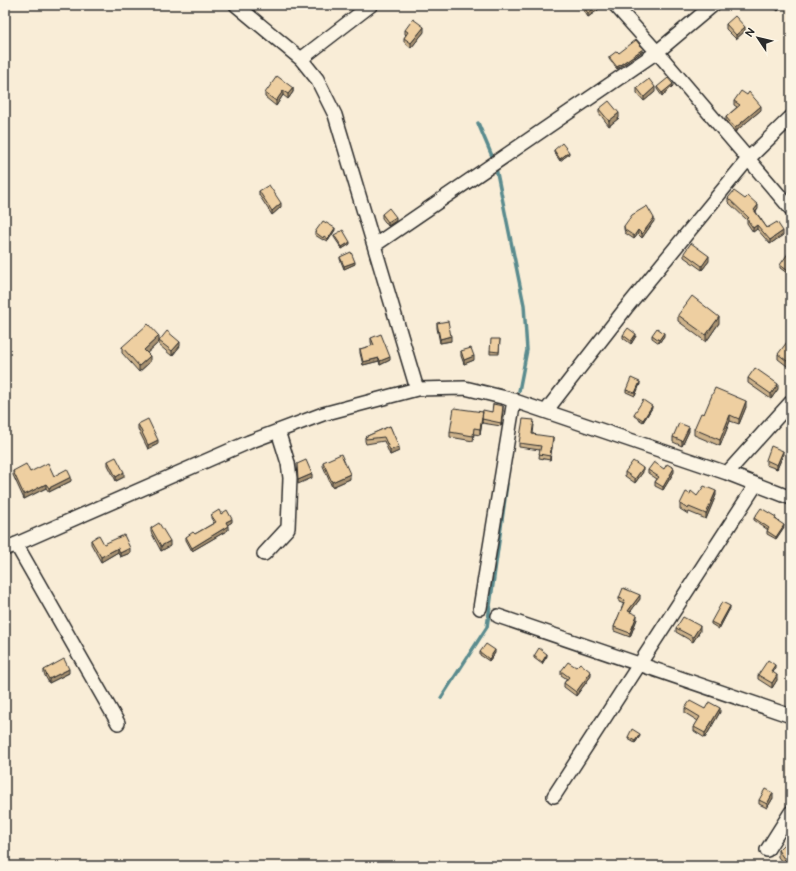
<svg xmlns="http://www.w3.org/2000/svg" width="796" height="871" font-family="'Balsamiq Sans',sans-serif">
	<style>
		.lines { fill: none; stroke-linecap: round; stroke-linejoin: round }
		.stream { stroke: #5a8b8e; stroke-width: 3.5 }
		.minor-casing { stroke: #2b2b2b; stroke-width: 16 }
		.minor { stroke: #fcf5e5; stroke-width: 13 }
		.wall { fill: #cdb28a; stroke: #2b2b2b }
		.shaded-wall { fill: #a79171; stroke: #2b2b2b }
		.building { fill: #eecfa1; stroke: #2b2b2b }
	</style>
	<rect width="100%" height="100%" fill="#f9edd7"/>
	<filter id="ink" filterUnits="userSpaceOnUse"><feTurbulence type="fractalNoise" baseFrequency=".025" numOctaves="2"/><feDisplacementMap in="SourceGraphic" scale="8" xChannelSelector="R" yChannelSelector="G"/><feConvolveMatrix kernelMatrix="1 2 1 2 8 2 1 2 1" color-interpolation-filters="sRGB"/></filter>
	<g filter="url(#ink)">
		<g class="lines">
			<path class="stream" d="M478,123L492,156
				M496,168L524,305L527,350L519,391
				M441,698L487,627L507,484"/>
			<defs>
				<path id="minor" d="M236,5L301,59L317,79L335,115L417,389
					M615,5L657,52L791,209
					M301,59L371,5
					M375,245L657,52L713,5
					M546,411L626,308L748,159L791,117
					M727,473L791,402
					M16,544L118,723
					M5,549L249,442L323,414L417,389L465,388L506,398L727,473L791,498
					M264,554L288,528L290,478L288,463L278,431
					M480,608L514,400
					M498,616L791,716
					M554,796L755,486
					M767,850L791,812"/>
			</defs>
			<use href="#minor" class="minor-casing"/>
			<use href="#minor" class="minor"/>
		</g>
		<path class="wall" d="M582,5H598V10L588,17L582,8Z
			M771,5H782L778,11Z
			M726,24L745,31L736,39L726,29Z
			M405,30L424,32L411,48L404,42V38L406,35L405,34Z
			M643,51L617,69L609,59V57L619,53Z
			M673,86L662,96L657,89V87Z
			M293,88V92L288,99L283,95L276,106L265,97V93Z
			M637,88L655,92L644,101L637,93Z
			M734,101L761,110L735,132L726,121V117L737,107L734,105Z
			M599,109L619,118L609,126L599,113Z
			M554,150L569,154L560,161L554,152Z
			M259,191L281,207L272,215L259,195Z
			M728,198L758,209L756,212L767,228L783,235L770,244L757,229L753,232L747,223V220L728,202Z
			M382,214L396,221L388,226L382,218Z
			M654,221L642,238L638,234L634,239L625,233L624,229V226Z
			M335,230L328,241L324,239L323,240L315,235V232Z
			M334,235L350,244L342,249L334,237Z
			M684,253L709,261L702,270L684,257Z
			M791,254V276L780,268V265Z
			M340,257L355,264L344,269L340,259Z
			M678,315L719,323L706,342L678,321Z
			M437,323L451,341L440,343L437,328Z
			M623,335L636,336L631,344L623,338Z
			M652,335L664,336L659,343L652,338Z
			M371,338L390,360L380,365L379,361L363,365L360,353V349L372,346L371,342Z
			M500,339L499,354H490V351Z
			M159,341L180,346L172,356L159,345Z
			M159,342L147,353L150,362L139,372L122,353V347Z
			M791,345V369L778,359V354Z
			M461,351L474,360L464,364L461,356Z
			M748,378L778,389L771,399L748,383Z
			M640,384L635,396L626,392V390Z
			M746,407L739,424L730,421L720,446L694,435V429L704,414Z
			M652,408L643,422L634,416V414Z
			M503,410L501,426L482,423V422L480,435L474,434L473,441L450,437V432L483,412H492Z
			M791,419V431L787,428V424Z
			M138,424L158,444L148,449L138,429Z
			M534,425L533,434L553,441L550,460L539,458L540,450L519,447V443Z
			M390,426L399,451L390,455L384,441L366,444L365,441V437Z
			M689,431L682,446L673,442V437Z
			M783,455L777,469L766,465V460Z
			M108,461L124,477L116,481L108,465Z
			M323,462L350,479L332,487L323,466Z
			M664,469L674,472L663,490L655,486V482L657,479L648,473V470Z
			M13,471L30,472L54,476L71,481L49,492L46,488L24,499L13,475Z
			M625,472H643L635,483L625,476Z
			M690,494L697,496L716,495L706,519L689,512L688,514L680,509V504Z
			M221,514L232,522L227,525L228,530L192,551L186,540V537L195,534L214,523L211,518V515Z
			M754,518L776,519L784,527L776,539L767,534V531L768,530L754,520Z
			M151,528L170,546L161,551L151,532Z
			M91,540L130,553L120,557L118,552L101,562L91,544Z
			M619,598L640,599L630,612L637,619L630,637L614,631V627L624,604L619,602Z
			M730,608L719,629L711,624V622Z
			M676,628L700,631L693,642L676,632Z
			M480,652L495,653L489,661L480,655Z
			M534,656H547L542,664L534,658Z
			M775,669L773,672L777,680L772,688L758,679V675Z
			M44,670L69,673L49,683L44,674Z
			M561,671L591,676L576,696L564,687V683L567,679L561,675Z
			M685,708L705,709L720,712L705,738L694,731V727L698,721L685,713Z
			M640,736L635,743L628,739V737Z
			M773,798L767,808L759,804V800Z
			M778,850L791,866H785L778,857Z"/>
		<path class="shaded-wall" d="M598,5V10L588,17V13Z
			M779,5H782L778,11V6Z
			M424,27V32L411,48V43Z
			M745,27V31L736,39V35Z
			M643,49V51L617,69V67Z
			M673,84V86L662,96V93Z
			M655,87V92L644,101V97Z
			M293,88V92L288,99V94Z
			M283,91V95L276,106V101Z
			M761,106V110L735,132V128Z
			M619,113V118L609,126V121Z
			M569,152V154L560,161V159Z
			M281,203V207L272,215V211Z
			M758,205V209L754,213V210Z
			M396,217V221L388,226V222Z
			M654,218V221L642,238V234Z
			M757,225V229L753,232V228Z
			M335,228V230L328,241V239Z
			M638,230V234L634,239V236Z
			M783,231V235L770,244V240Z
			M350,242V244L342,249V247Z
			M709,256V261L702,270V266Z
			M355,262V264L344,269V266Z
			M719,317V323L706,342V335Z
			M664,333V336L659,343V340Z
			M636,334V336L631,344V341Z
			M159,336V342L144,356V350Z
			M451,336V341L440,343V339Z
			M180,342V346L172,356V351Z
			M150,356V362L139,372V366Z
			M474,356V360L464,364V360Z
			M390,357V360L380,365V361Z
			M379,358V361L363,365V362Z
			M640,382V384L635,396V393Z
			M778,384V389L771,399V394Z
			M746,401V407L739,424V419Z
			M503,406V410L501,426V423Z
			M652,406V408L643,422V420Z
			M483,412L482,422L480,435V429Z
			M730,415V421L720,446V440Z
			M689,427V431L682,446V441Z
			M553,437V441L550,460V456Z
			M158,440V444L148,449V445Z
			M399,447V451L390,455V450Z
			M783,451V455L777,469V465Z
			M643,468V472L635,483V479Z
			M674,468V472L663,490V487Z
			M124,472V477L116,481V477Z
			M312,474V478L298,484V480Z
			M350,474V479L332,487V482Z
			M71,477V481L49,492V488Z
			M46,484V488L24,499V495Z
			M716,491V495L706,519V514Z
			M232,519V522L226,526V522Z
			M784,525V527L776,539V537Z
			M228,526V530L192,551V548Z
			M170,541V546L161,551V546Z
			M118,548V552L101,562V557Z
			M130,548V553L120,557V553Z
			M640,595V599L628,615V611Z
			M730,606V608L719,629V626Z
			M637,615V619L630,637V633Z
			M700,626V631L693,642V637Z
			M495,650V653L489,661V659Z
			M547,654V656L542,664V662Z
			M775,665V669L771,675V671Z
			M69,669V673L49,683V679Z
			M591,672V676L576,696V692Z
			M777,675V680L772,688V683Z
			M720,708V712L705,738V733Z
			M640,734V736L635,743V741Z
			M773,793V798L767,808V804Z"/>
		<path class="building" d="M582,5H598L588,13Z
			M735,16L745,27L736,35L726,24Z
			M413,19L424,27L411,43L404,38L408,32L405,30Z
			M636,40L643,49L617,67L609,57L617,51L619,53Z
			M277,76L293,88L288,94L283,91L276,101L265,93Z
			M668,78L673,84L662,93L657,87Z
			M649,79L655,87L644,97L637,88Z
			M741,91L747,95L749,92L761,106L735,128L726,117L740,105L734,101Z
			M609,101L619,113L609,121L599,109Z
			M562,143L569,152L560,159L554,150Z
			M269,185L281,203L272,211L259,191Z
			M734,191L745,199L748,196L758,205L754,210L767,228L777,222L783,231L770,240L757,225L753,228L747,219L749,218L728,198Z
			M647,206L654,218L642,234L638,230L634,236L625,230L624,226L632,215Z
			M389,208L396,217L388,222L382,214Z
			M323,221L335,228L328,239L324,236L323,238L315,232Z
			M343,230L350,242L342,247L334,235Z
			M691,243L709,256L702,266L684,253Z
			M351,252L355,262L344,266L340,257Z
			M789,252L791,254V273L780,265Z
			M692,296L719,317L706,335L678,315Z
			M448,321L451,336L440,339L437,323Z
			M148,324L159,336L144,350L150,356L139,366L122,347Z
			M628,328L636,334L631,341L623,335Z
			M657,328L664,333L659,340L652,335Z
			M167,331L180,342L172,351L159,341Z
			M381,334L390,357L380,361L379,358L363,362L360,349L374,345L371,338Z
			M491,339H500L499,352L490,351Z
			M787,342L791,345V364L778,354Z
			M471,348L474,356L464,360L461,351Z
			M755,368L778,384L771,394L748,378Z
			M631,378L640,382L635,393L626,390Z
			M715,388L746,401L739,419L730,415L720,440L694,429L701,413L704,414Z
			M643,400L652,406L643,420L634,414Z
			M493,404L503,406L501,423L482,419L483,410L492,412Z
			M454,408L483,412L480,429L474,428L473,436L450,432Z
			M148,419L158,440L148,445L138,424Z
			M523,419L534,420L532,434L553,437L550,456L539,454L541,446L519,443Z
			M791,419V426L787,424Z
			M679,423L689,427L682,441L673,437Z
			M390,426L399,447L390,450L384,437L366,439L365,437Z
			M771,446L783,451L777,465L766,460Z
			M341,454L350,474L332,482L323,462Z
			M116,457L124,472L116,477L108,461Z
			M306,460L312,474L298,480L297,464Z
			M633,461L643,468L635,479L625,472Z
			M654,462L664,469L667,464L674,468L663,487L655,482L659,477L648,470Z
			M48,463L54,476L67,469L71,477L49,488L46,484L24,495L13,471L26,464L30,472Z
			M704,486L716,491L706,514L689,507L688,509L680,504L686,492L690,494L691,491L697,496Z
			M761,508L776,517L775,519L784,525L776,537L767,531L769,528L754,518Z
			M219,510L221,514L227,510L232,519L226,522L228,526L192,548L186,537L193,532L195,534L216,522L211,515Z
			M159,523L170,541L161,546L151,528Z
			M99,535L104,544L124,535L130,548L120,553L118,548L101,557L91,540Z
			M623,588L640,595L628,611L637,615L630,633L614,627L625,600L619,598Z
			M722,602L730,606L719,626L711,622Z
			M683,617L700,626L693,637L676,628Z
			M486,644L495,650L489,659L480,652Z
			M539,648L547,654L542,662L534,656Z
			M64,659L69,669L49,679L44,670Z
			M768,660L775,665L771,671L777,675L772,683L758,675Z
			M568,662L576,667L580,663L591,672L576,692L564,683L569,677L561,671Z
			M690,701L705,709L709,702L720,708L705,733L694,727L700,717L685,708Z
			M632,729L640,734L635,741L628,737Z
			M765,789L773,793L767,804L759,800Z
			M791,837V866H789L778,850Z"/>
	</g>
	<rect width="796" height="871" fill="none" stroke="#fcf5e5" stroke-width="20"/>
	<rect x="10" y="10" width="776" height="851" fill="none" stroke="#2b2b2b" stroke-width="1.5" filter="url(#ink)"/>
	<g transform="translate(758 38) rotate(305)" stroke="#fcf5e5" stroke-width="3" paint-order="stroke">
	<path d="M0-3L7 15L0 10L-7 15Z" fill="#2b2b2b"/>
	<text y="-6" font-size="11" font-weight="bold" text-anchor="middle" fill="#2b2b2b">N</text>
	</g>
</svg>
